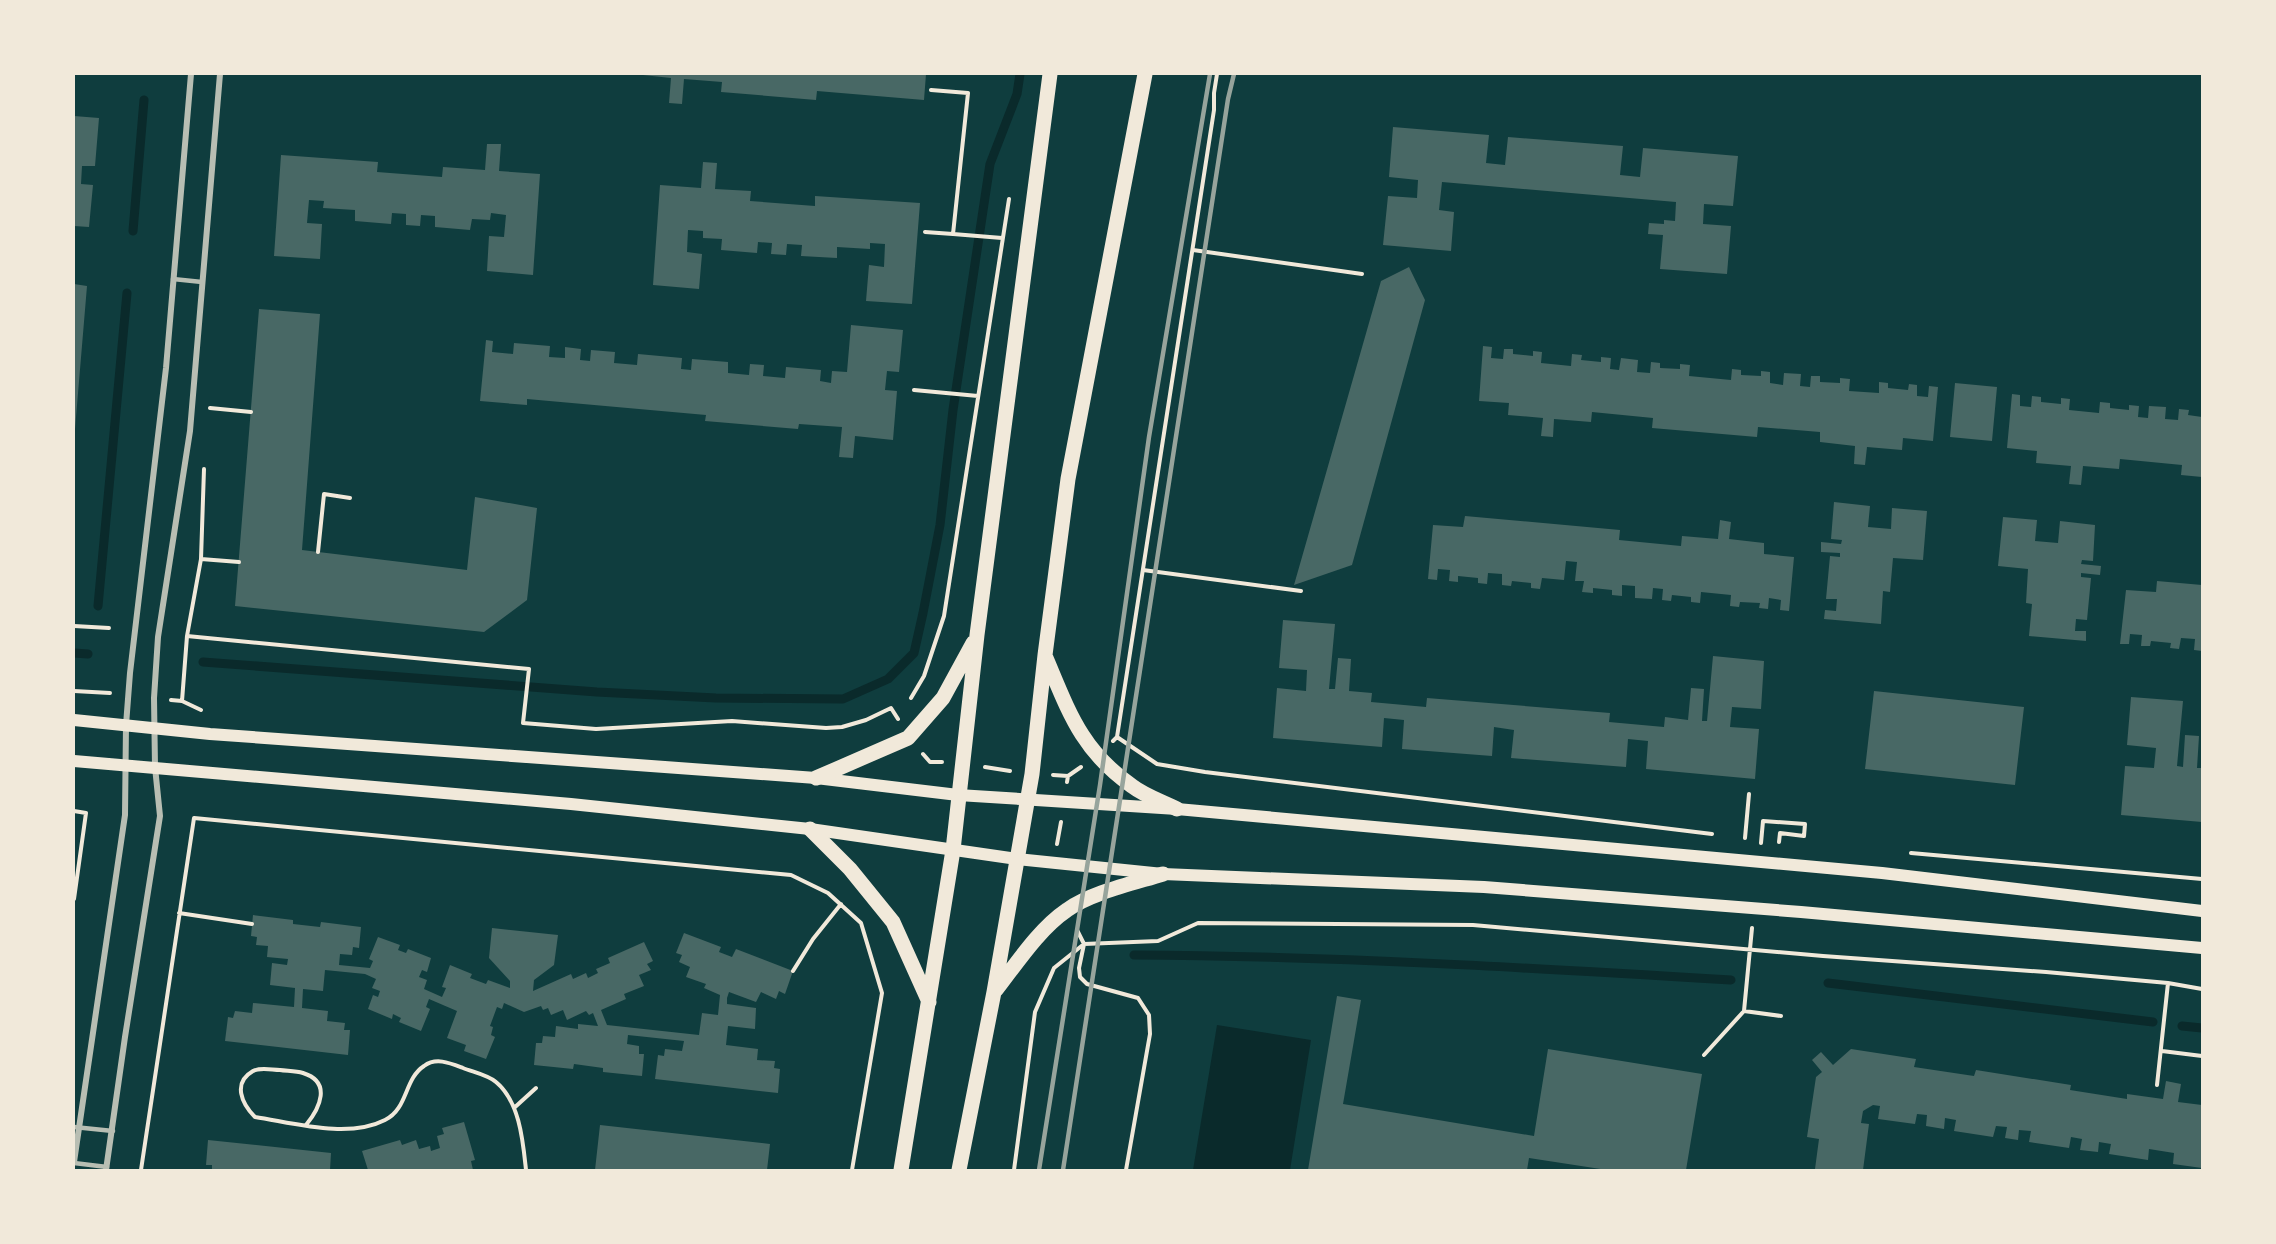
<svg xmlns="http://www.w3.org/2000/svg" width="2276" height="1244" font-family="Manrope,sans-serif">
	<style>
		.water { fill: #0a2a2b }
		.lines { fill: none; stroke-linecap: round; stroke-linejoin: round }
		.stream { stroke: #0a2a2b; stroke-width: 9 }
		.building { fill: #486865 }
		.path { stroke: #f1e9da; stroke-width: 4 }
		.service { stroke: #b8beb3; stroke-width: 4.5 }
		.minor { stroke: #b8beb3; stroke-width: 6 }
		.secondary { stroke: #f1e9da; stroke-width: 12 }
		.primary { stroke: #f1e9da; stroke-width: 15 }
		.rail { stroke: #97a49c; stroke-width: 4.5 }
	</style>
	<rect width="100%" height="100%" fill="#0f3d3e"/>
	<path class="water" d="M1217,1025L1311,1040L1290,1170H1193Z"/>
	<g class="lines">
		<path class="stream" d="M133,231L144,100
			M98,606L127,293
			M74,653L88,654
			M203,662L597,692L716,698L843,699L888,679L914,653L923,613L940,525L953,410L990,164L1017,94L1020,74
			M1134,955C1333,956 1532,968 1731,980
			M1828,983L2153,1022
			M2182,1026L2202,1028"/>
	</g>
	<path class="building" d="M643,74H926L924,100L817,91L816,100L721,92L722,82L684,79L682,104L669,103L671,78L643,75Z
		M74,116L99,118L95,166H82L81,184L93,185L89,227L74,226Z
		M1393,127L1489,135L1486,163L1505,165L1508,137L1623,146L1620,175L1640,177L1643,148L1738,156L1733,206L1704,204L1703,224L1731,226L1727,274L1660,269L1663,235L1648,234L1649,223L1664,224V220L1675,221L1676,202L1442,182L1439,210L1454,212L1451,251L1383,245L1388,196L1417,198L1418,180L1389,177Z
		M487,144H501L499,171L540,174L533,275L487,271L489,236L504,237L506,215L491,213L490,220L472,219L470,230L435,227V216L421,215L420,226L406,225V214L392,213L391,224L355,221V210L323,208L324,201L309,200L307,223L322,224L320,259L274,256L281,155L378,162L377,172L442,177L443,167L485,170Z
		M703,162L717,163L715,189L751,191L750,201L815,206V196L920,203L912,304L866,301L869,265L884,267L885,244L870,243V249L837,247V258L801,256L802,245L787,244L786,255L771,254L772,243L758,242L757,253L721,250L722,239L703,238V231L688,230L687,252L702,254L699,289L653,285L660,185L701,188Z
		M1409,267L1425,300L1352,565L1294,585L1381,281Z
		M74,284L87,286L75,429H74Z
		M259,309L320,314L302,550L467,570L475,497L537,508L527,600L484,632L235,606Z
		M851,325L903,330L899,372L887,371L885,390L897,391L893,440L855,436L853,458L839,457L842,427L799,424L798,429L705,421L706,415L527,399V405L480,401L486,340L493,341L492,352L513,354L514,343L550,346L549,357L565,358V347L581,349L580,360L590,361L591,350L615,352L614,363L637,365L638,354L682,358L681,369L691,370L692,359L728,362V373L749,375L750,364L764,365L763,376L785,378L786,367L821,370L820,381L831,383L832,371L847,372Z
		M1483,346L1492,347L1491,358L1503,359L1504,349H1513V354L1533,356V351L1542,352L1541,363L1571,366L1572,354L1582,355L1581,360L1601,362V357L1611,358L1610,369L1619,370L1621,358L1638,360L1637,372L1650,373L1651,362L1660,363V368L1680,369V364L1690,365L1689,376L1731,380L1732,369L1741,370V375L1761,376V371L1770,372V383L1783,385L1784,373L1801,374L1800,386L1810,387L1811,376H1820V382L1840,383V378L1850,379L1849,391L1879,393V382L1888,383V388L1908,390L1909,384L1917,385V396L1928,397L1929,386L1938,387L1933,441L1903,438L1902,450L1867,447L1865,465L1854,464L1855,446L1820,442V432L1758,427L1757,437L1652,428L1653,418L1592,412L1591,422L1554,419L1553,437L1541,436L1543,418L1508,415L1509,403L1479,401Z
		M1955,383L1997,387L1992,441L1950,437Z
		M2012,394L2020,395V406L2031,407L2032,396L2041,397V402L2061,404V398L2070,399L2069,410L2099,413L2100,402L2110,403V408L2129,410V405L2139,406L2138,417L2148,418L2149,406L2166,407L2165,419L2178,420L2179,409L2189,410L2188,415L2202,417V477L2181,475L2182,465L2120,459L2119,469L2083,466L2081,485L2069,484L2071,466L2036,463L2037,451L2007,448Z
		M1834,502L1870,506L1868,527L1891,529L1892,508L1927,511L1923,560L1893,558L1890,592L1883,591L1881,624L1824,619L1825,610L1836,611L1837,599H1826L1830,556L1840,557V553L1821,552V542L1841,544L1842,540L1831,539Z
		M1465,516L1620,530L1619,540L1681,546L1682,536L1718,539L1720,520L1731,522L1729,539L1764,543V554L1794,557L1789,611L1780,610L1781,600L1769,598L1768,609L1759,608L1760,603L1740,602L1739,607L1730,606L1731,595L1701,592L1700,603L1691,602V597L1672,595L1671,601L1662,600L1663,589L1653,588L1652,599L1635,598V586L1622,585V596L1612,595V590L1593,588V593L1582,592L1584,581H1575L1577,562L1566,561L1564,580L1542,578L1540,589L1531,588V583L1512,581L1511,586L1502,585V574L1488,573L1487,584L1478,583V578L1458,576V582L1449,581L1450,570L1438,569L1437,580L1428,579L1433,525L1463,527Z
		M2003,517L2037,520L2035,541L2058,543L2060,521L2095,525L2093,561L2082,560L2081,564L2101,566L2100,575L2081,573V577L2091,578L2087,620L2076,619L2075,631H2086V641L2029,636L2032,604L2026,603L2028,569L1998,566Z
		M2157,581L2202,585V651L2194,650L2195,639L2181,638L2179,649L2170,648L2171,643L2151,641L2150,646H2141L2142,635L2130,634L2129,644H2120L2126,590L2156,592Z
		M1283,620L1335,624L1329,689H1335L1338,658L1351,659L1349,691L1372,693L1371,702L1426,707L1427,698L1610,713L1609,722L1664,727L1665,717L1688,720L1691,688L1704,689L1702,721H1707L1713,656L1764,661L1761,709L1732,707L1730,727L1759,729L1755,779L1646,769L1648,741L1628,739L1626,767L1511,758L1514,730L1494,727L1492,756L1402,749L1404,720L1384,718L1382,747L1273,738L1277,688L1306,691L1307,670L1279,668Z
		M1874,691L2024,707L2015,785L1865,769Z
		M2131,697L2183,701L2177,766L2183,767L2185,735L2199,736L2197,768H2202V822L2121,815L2125,766L2154,768L2156,748L2127,745Z
		M253,915L293,920V924L320,927L321,922L361,927L359,948L353,947L352,955L340,954L339,965L370,968L373,961L369,959L378,937L400,945L398,950L406,953L408,949L431,958L427,972L422,970L419,977L427,980L424,989L442,997L446,988L442,987L450,965L472,974L470,978L486,984L488,980L510,988V981L489,958L492,928L558,935L554,965L534,980L533,991L571,974L573,979L586,973L588,978L598,973L596,969L610,963L608,958L644,942L653,961L647,964L651,970L639,975L644,986L624,994L626,999L601,1010L607,1025L699,1035L702,1013L718,1015L720,995L704,988L706,984L686,977L690,967L679,962L682,955L676,953L684,933L721,947L719,952L732,957L736,949L793,971L785,994L779,991L776,999L761,992L756,1002L729,992L727,998V1004L756,1008L755,1029L728,1026L726,1045L758,1049L757,1060L775,1061L774,1068L780,1069L778,1093L655,1079L658,1055L664,1056L665,1049L682,1051L684,1041L628,1035L627,1044L639,1046V1054H644L642,1076L603,1072V1068L574,1064L573,1069L534,1065L536,1043H542L543,1036L555,1037L556,1026L578,1029V1024L598,1026L593,1013L589,1015L586,1011L567,1020L563,1010L551,1015L548,1008L543,1010L541,1006L524,1012L504,1003L502,1009L497,1007L490,1026L493,1027L491,1035L495,1037L486,1059L464,1051L466,1045L447,1038L457,1011L429,999L426,1007L430,1009L421,1031L399,1022L401,1018L393,1014L392,1019L368,1009L373,995L378,997L380,991L372,988L376,979L365,974L325,970L323,991L303,989L302,1008L328,1011L327,1021L345,1023L344,1030H350L348,1055L225,1041L228,1017L233,1018L235,1011L252,1013L253,1003L294,1007L295,988L270,985L272,963L287,965L288,959L267,957L268,946L256,945L257,937L251,936Z
		M1337,996L1361,1000L1343,1104L1534,1136L1548,1049L1702,1074L1686,1170H1607L1529,1158L1527,1170H1308Z
		M1851,1049L1916,1059L1914,1067L1974,1076L1976,1070L2071,1085L2070,1090L2127,1099V1094L2163,1099L2166,1081L2181,1084L2178,1102L2202,1105V1168L2173,1164L2174,1153L2149,1149L2148,1160L2109,1154L2111,1144L2099,1142L2098,1152L2080,1150L2082,1139L2071,1137L2069,1148L2029,1142L2031,1131L2019,1130L2018,1140L2005,1138L2007,1127L1996,1126L1993,1137L1954,1131L1956,1120L1945,1118L1944,1129L1926,1126L1927,1115L1917,1114L1915,1124L1878,1119L1880,1106L1873,1105L1863,1111L1861,1123L1869,1124L1863,1170L1815,1169L1819,1139L1807,1137L1816,1077L1822,1072L1812,1060L1821,1052L1833,1065Z
		M464,1122L475,1160L471,1161L473,1170H368L362,1151L400,1140L402,1145L416,1140L419,1149L430,1146L431,1151L440,1148L437,1136L444,1134L442,1128Z
		M600,1125L770,1144L767,1170H595Z
		M208,1140L331,1153L330,1170H212V1165H206Z"/>
	<g class="lines">
		<path class="path" d="M925,232L953,234L968,93L931,90
			M953,234L1002,238
			M1193,250L1362,274
			M914,390L978,396
			M210,408L251,412
			M318,552L324,494L350,498
			M201,559L239,562
			M1143,570L1301,591
			M74,626L109,628
			M187,636L201,559L204,469
			M74,691L110,693
			M911,698L924,676L944,616L1009,199
			M171,700L182,701L201,710
			M182,701L187,636L529,669L523,723L596,729L732,721L826,728L842,727L866,720L891,708L898,719
			M1117,737L1157,764L1205,772L1712,834
			M1113,741L1117,737L1214,110V93L1217,74
			M923,754L930,762H942
			M985,767L1010,771
			M1053,775L1068,776
			M1067,782L1068,776L1081,767
			M74,811L86,813L74,899
			M1745,838L1749,794
			M1761,843L1763,821L1805,824L1804,836L1780,833L1779,842
			M1057,844L1061,822
			M1911,853L2202,879
			M179,913L252,924
			M1077,930L1084,944L1079,968L1080,977L1087,984L1138,998L1149,1015L1150,1034L1126,1170
			M793,971L813,939L841,904
			M1744,1011L1752,928
			M2162,1051L2202,1056
			M1704,1055L1744,1011L1781,1016
			M2157,1085L2168,983
			M514,1108L536,1088
			M306,1125C320,1108 332,1082 303,1073C296,1071 287,1071 280,1070C272,1070 260,1067 253,1071C232,1083 242,1104 255,1117C294,1123 348,1139 385,1120C408,1109 404,1079 424,1066C436,1057 450,1063 463,1068C473,1072 488,1075 496,1082C520,1102 523,1142 526,1170
			M141,1170L194,818L791,875L828,893L861,923L882,993L852,1170
			M1014,1170L1035,1012L1054,968L1084,944L1158,941L1198,923L1473,925L1823,956L2046,972L2168,983L2202,989"/>
		<path class="service" d="M173,279L202,282
			M74,1127L113,1131
			M74,1163L107,1167"/>
		<path class="minor" d="M74,1162L125,815L126,725L130,673L166,368L191,74
			M106,1170L125,1037L160,816L155,767L154,698L158,637L190,431L220,74"/>
		<path class="secondary" d="M74,720L210,734L816,778L958,795L1177,809L1882,873L2202,911
			M74,761L571,804L810,829L1017,859L1163,874L1484,887L1801,912L2202,948"/>
		<path class="primary" d="M1046,658C1069,712 1081,750 1132,786C1145,796 1163,802 1177,809
			M816,778L908,738L943,698L973,643
			M810,829L850,869L893,922L929,1002
			M996,990C1017,963 1039,929 1067,910C1090,893 1134,883 1163,874
			M901,1170L953,850L977,635L1050,74
			M959,1170L994,992L1032,774L1045,655L1068,479L1145,74"/>
		<path class="rail" d="M1039,1170L1100,785L1149,437L1210,74
			M1063,1170L1228,99L1234,74"/>
	</g>
	<rect width="2276" height="1244" fill="none" stroke="#f1e9da" stroke-width="150"/>
</svg>
